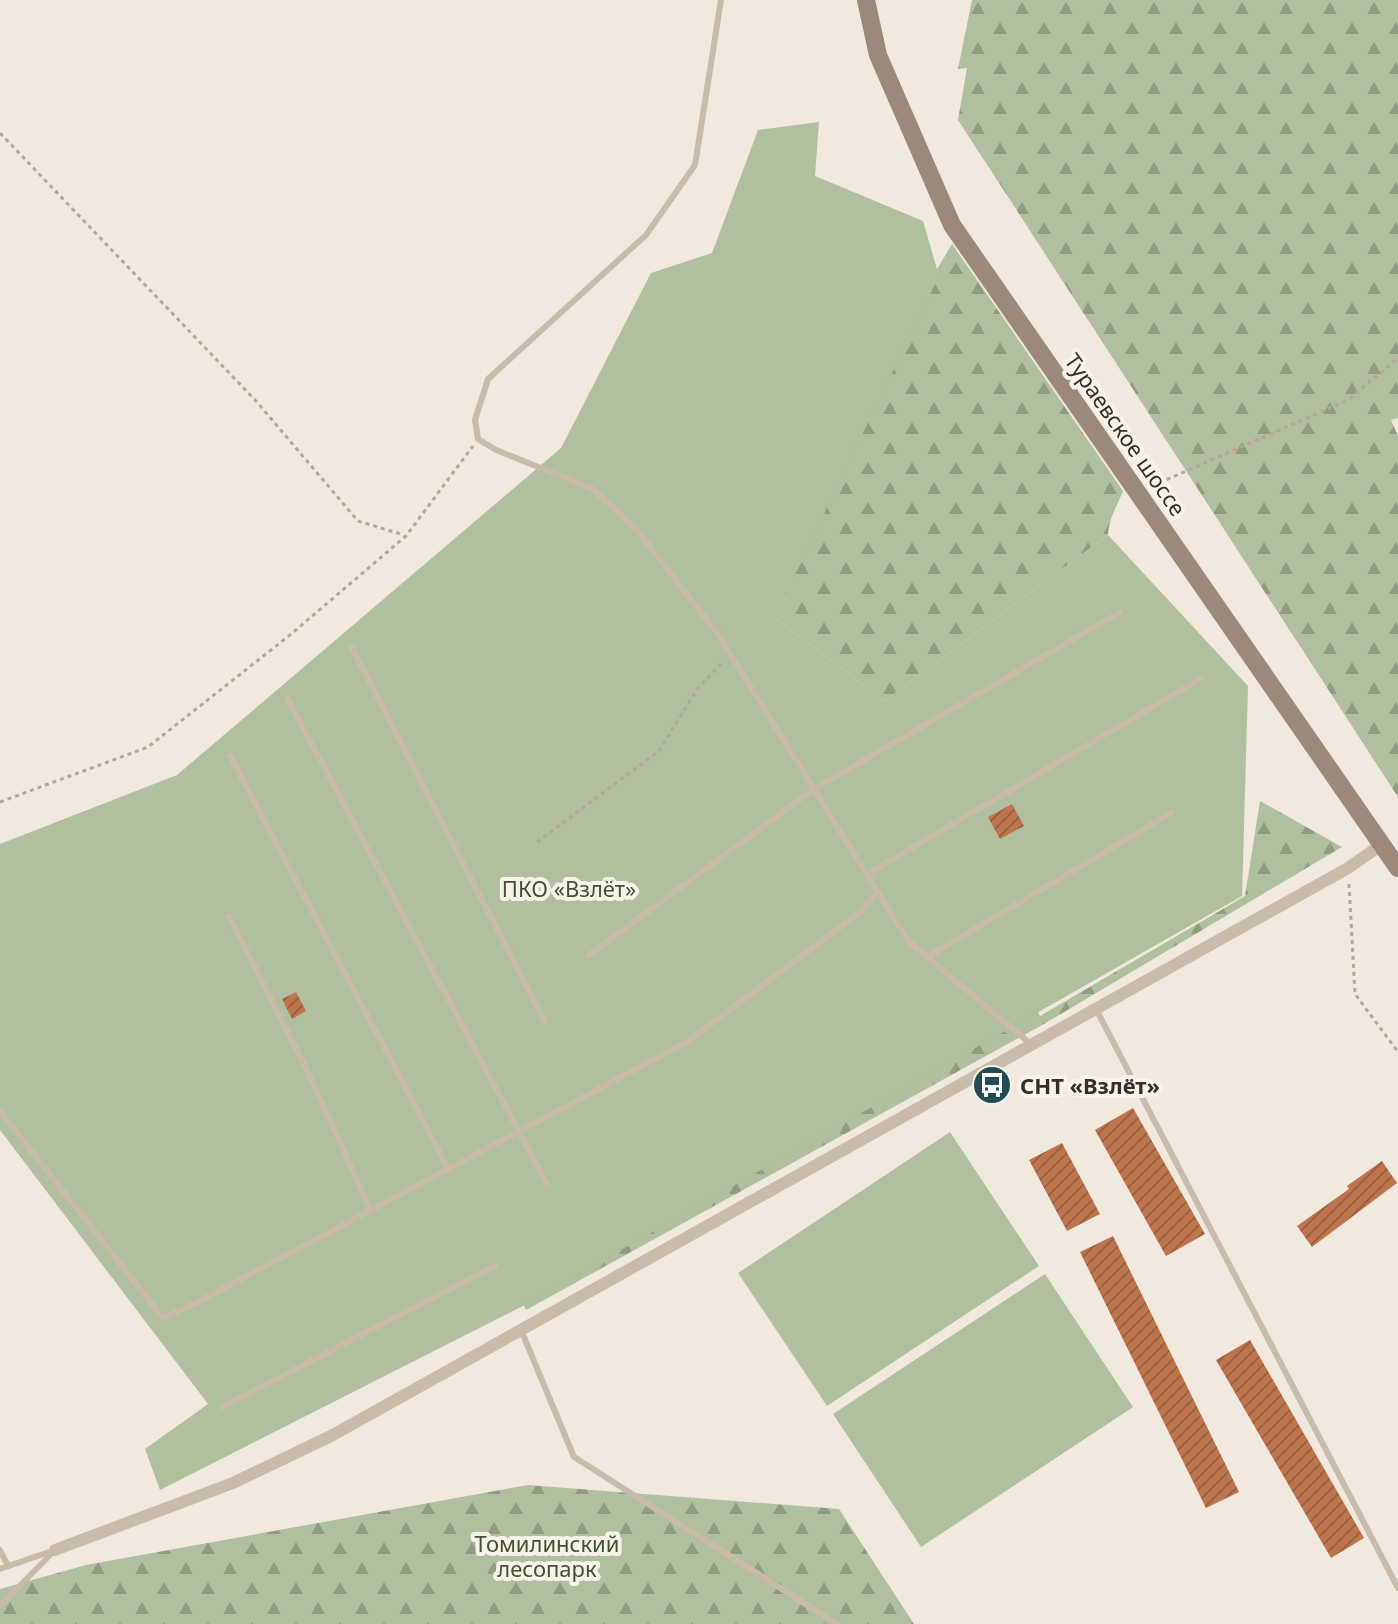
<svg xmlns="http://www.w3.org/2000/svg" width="1398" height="1624" font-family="'Noto Sans',sans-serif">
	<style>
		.forest { fill: url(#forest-firs) }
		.garden { fill: #b0bf9e }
		.building { fill: url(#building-hatch) }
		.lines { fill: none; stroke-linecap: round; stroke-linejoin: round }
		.path { stroke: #b4a594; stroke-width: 3; stroke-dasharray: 4 4; stroke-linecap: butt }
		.service { stroke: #c8bbaa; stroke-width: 6 }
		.minor { stroke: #c8bbaa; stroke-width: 12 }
		.secondary { stroke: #9b8a7b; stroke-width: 18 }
		.labels { text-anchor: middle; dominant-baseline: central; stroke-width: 8; stroke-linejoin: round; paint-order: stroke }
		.street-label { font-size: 22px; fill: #362e29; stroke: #f8f3e9 }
		.park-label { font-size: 22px; fill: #41522e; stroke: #f8f3e9 }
		.poi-label { font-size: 22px; font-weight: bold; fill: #362e29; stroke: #f8f3e9; text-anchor: start }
	</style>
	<defs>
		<pattern id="forest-firs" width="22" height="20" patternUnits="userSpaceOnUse" patternTransform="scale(2)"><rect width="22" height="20" fill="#b0bf9e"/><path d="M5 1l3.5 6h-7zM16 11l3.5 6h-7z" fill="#909c81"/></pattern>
		<pattern id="building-hatch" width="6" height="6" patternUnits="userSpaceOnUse" patternTransform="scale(2)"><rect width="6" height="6" fill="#be754e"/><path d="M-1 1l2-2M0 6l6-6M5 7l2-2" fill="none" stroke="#9b6041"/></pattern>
	</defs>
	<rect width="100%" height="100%" fill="#f1e9dd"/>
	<path class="forest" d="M972,0H1398V418L1391,420L1398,436V797L958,120L967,68L958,69Z
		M952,244L1123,491C1117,506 1109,518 1108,535L884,701L774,617L933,276Z
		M1260,801L1342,847L1044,1024L526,1310L516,1289L987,915L1040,1016L1245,896Z
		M528,1485L839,1509L914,1624H0V1589L86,1565Z"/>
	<path class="garden" d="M819,122L815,176L923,221L939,276L774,617L884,701L1108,535L1248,686L1242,896L521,1307L160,1490L145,1449L208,1404L0,1130V844L177,775L561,448L651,273L712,253L758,130Z
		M950,1132L1039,1266L827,1406L738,1273Z
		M1045,1274L1133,1407L921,1547L833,1414Z"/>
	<path class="building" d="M1012,804L1024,826L1000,839L988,817Z
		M296,992L306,1011L292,1019L282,999Z
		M1133,1108L1205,1234L1166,1256L1095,1130Z
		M1062,1143L1100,1214L1067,1231L1029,1160Z
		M1382,1161L1397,1183L1312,1247L1297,1226L1349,1189L1347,1186Z
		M1113,1236L1239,1492L1206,1508L1080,1252Z
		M1250,1340L1364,1538L1331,1558L1216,1360Z"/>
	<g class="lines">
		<path class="path" d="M0,133L256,401L358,521L404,535
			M1152,486L1348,400L1398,358
			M0,802L148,747L290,635L406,536L473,446
			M537,842L659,751L698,688L724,661
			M1349,884L1355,994L1398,1052"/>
		<path class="service" d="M721,0L695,165L646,235L488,379L475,420L478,439L496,450L593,489L636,529L718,634L908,941L1032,1045
			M352,648L545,1022
			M287,698L547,1184
			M230,756L449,1170
			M867,874L1202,678
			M229,916L308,1072L371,1211
			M589,955L814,789L1120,612
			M927,957L1171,813
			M1096,1009L1398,1588
			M0,1111L163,1318L196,1303L687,1042L859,913L878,892
			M521,1330L574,1457L837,1624
			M222,1407L495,1266
			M0,1550L8,1566
			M0,1569L52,1551
			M0,1606L55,1550"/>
		<path class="minor" d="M55,1550L233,1483L331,1436L1348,868L1381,845"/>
		<path class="secondary" d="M866,0L878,55L952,225L1398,868"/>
	</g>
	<defs>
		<symbol id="bus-disc" viewBox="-11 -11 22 22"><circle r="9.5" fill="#214c54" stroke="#f8f3e9"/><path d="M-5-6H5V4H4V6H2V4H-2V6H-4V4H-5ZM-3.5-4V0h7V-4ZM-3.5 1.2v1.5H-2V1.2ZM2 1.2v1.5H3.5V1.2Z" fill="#fff"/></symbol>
	</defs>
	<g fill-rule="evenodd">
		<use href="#bus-disc" x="970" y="1063" width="44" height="44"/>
	</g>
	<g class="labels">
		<g class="street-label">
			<text transform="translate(1126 434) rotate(55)">Тураевское шоссе</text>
		</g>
		<g class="park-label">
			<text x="569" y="888">ПКО «Взлёт»</text>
			<text x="547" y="1543">Томилинский<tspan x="547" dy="25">лесопарк</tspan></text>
		</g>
		<g class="poi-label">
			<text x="1020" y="1085">СНТ «Взлёт»</text>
		</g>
	</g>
</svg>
